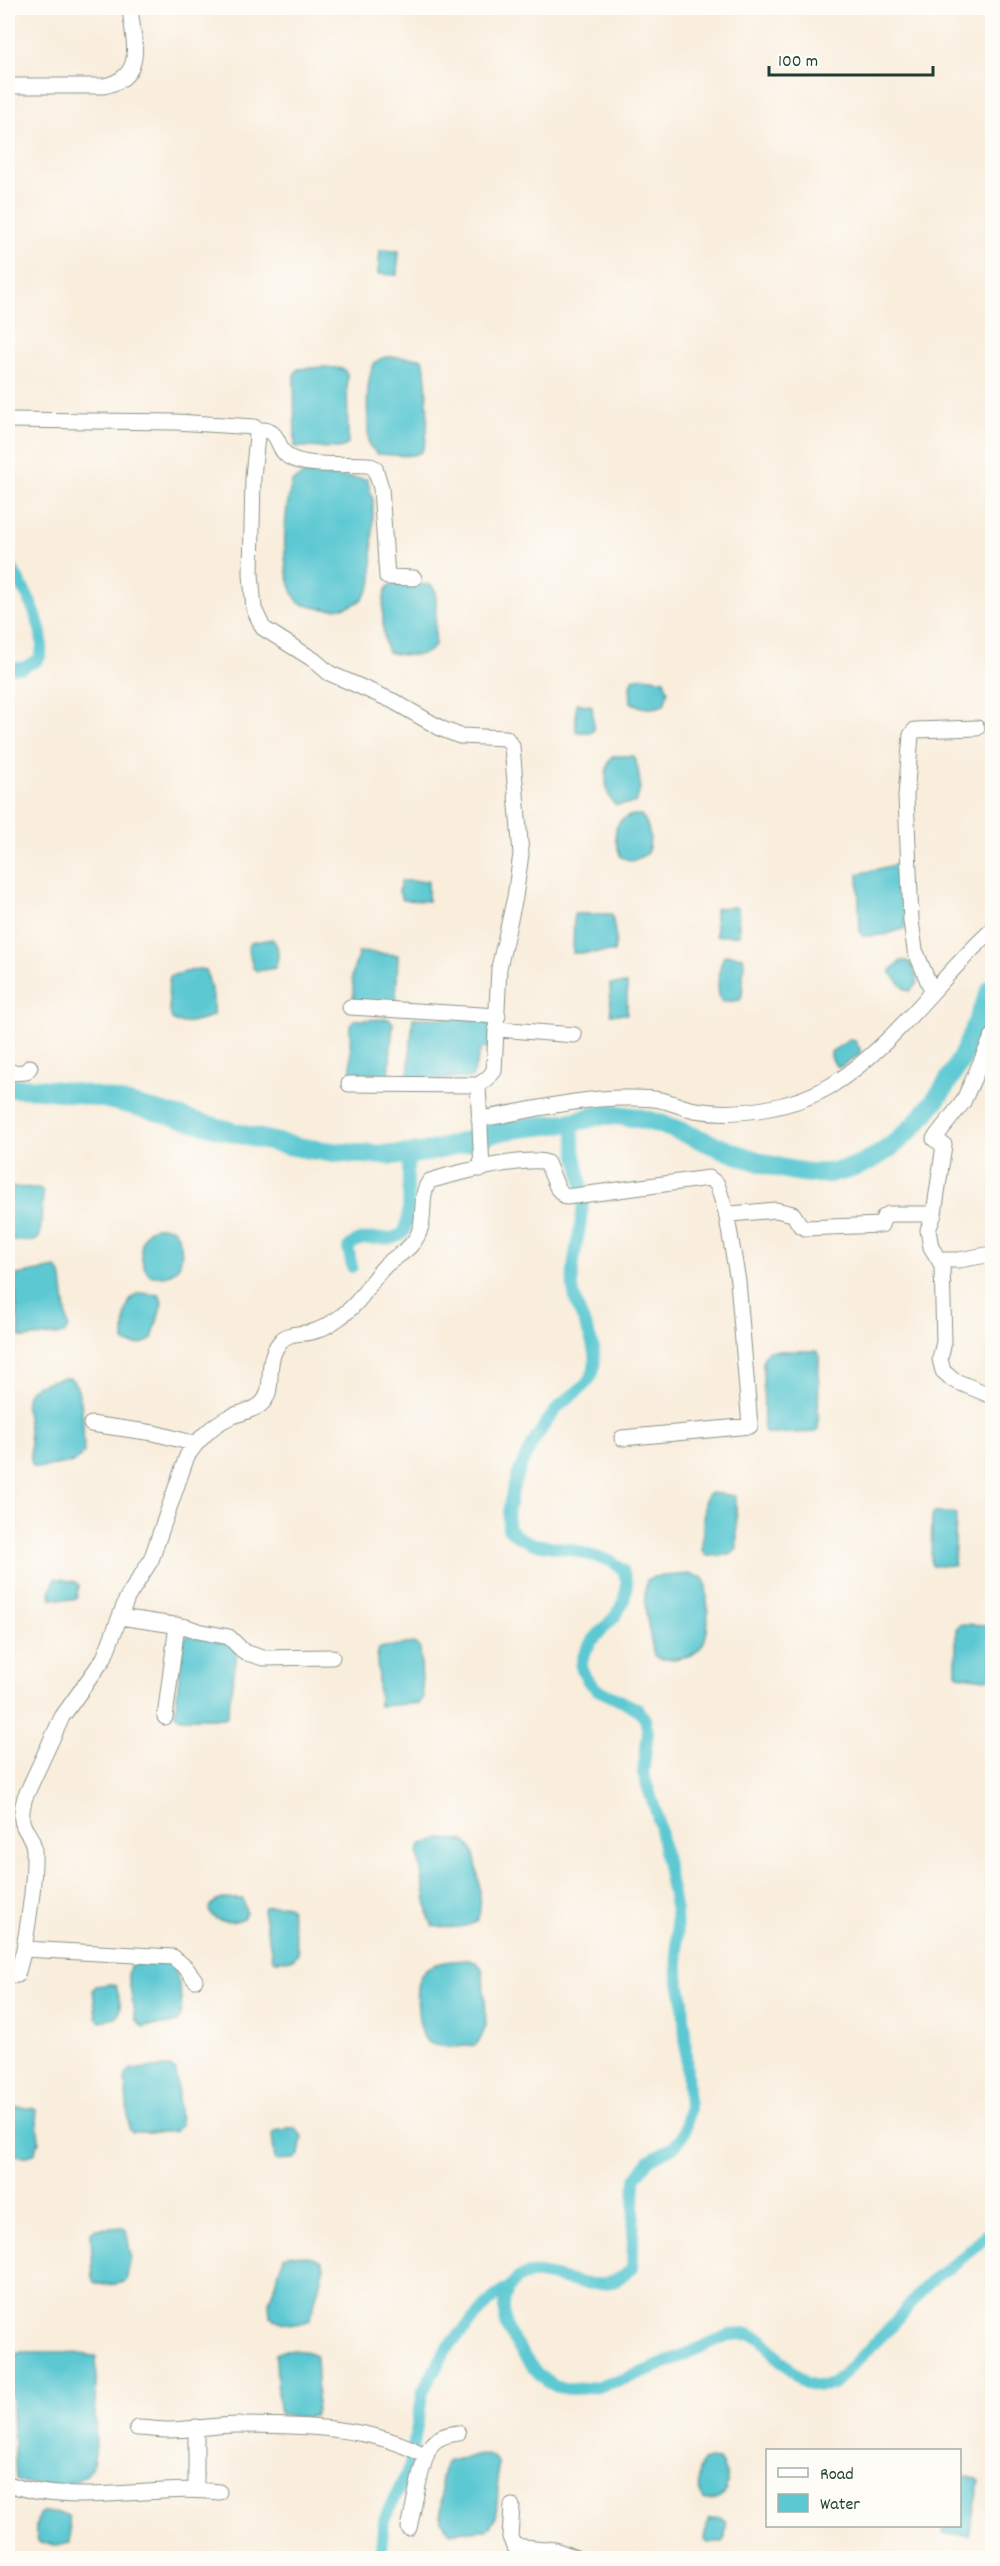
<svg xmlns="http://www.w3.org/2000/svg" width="1000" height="2566" font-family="Dekko,sans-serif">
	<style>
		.water { fill: #5bc8d2; stroke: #3d8283; stroke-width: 1.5 }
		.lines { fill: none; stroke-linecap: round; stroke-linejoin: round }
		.canal { stroke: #5bc8d2; stroke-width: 12 }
		.river { stroke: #5bc8d2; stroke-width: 20 }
		.minor-casing { stroke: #8c9588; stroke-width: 17 }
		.minor { stroke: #fff; stroke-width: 15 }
	</style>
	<rect width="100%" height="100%" fill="#fdfcf7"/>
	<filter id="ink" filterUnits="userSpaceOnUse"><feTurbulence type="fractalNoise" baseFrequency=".0167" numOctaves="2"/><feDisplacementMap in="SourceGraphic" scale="12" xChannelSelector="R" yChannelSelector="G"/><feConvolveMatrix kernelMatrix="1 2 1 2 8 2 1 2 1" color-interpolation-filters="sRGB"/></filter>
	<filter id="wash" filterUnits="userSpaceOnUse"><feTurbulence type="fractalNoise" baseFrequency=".008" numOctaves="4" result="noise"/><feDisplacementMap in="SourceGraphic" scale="24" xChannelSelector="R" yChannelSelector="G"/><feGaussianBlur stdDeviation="1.35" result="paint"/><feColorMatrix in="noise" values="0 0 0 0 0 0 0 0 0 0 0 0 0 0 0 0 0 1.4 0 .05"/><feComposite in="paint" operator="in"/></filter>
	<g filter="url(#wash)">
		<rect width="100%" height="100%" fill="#f9eddc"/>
		<path class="water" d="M380,250L399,251L397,275L378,274Z
			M387,357L420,358L424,362C426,377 433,447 419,453C408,458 390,454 377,454L369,445C368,427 364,377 375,363C378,359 382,358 387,357Z
			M324,367L344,369L347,375L348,444L341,448L295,447L294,375L298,369Z
			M304,474L367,479L373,500L372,581C363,615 325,612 299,603C278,575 284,514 292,482Z
			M397,583L431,585L436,592L435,645C427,659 403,656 388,652C382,640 381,603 386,590C388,585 392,584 397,583Z
			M644,677L664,680L668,691L664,705C652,710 642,709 631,702L630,686L632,679Z
			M576,703L592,706L594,729L592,732H576Z
			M613,756H633C640,769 643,791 635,803L616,805C604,797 603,766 613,756Z
			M633,815H641C650,825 652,842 647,854L632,861L621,857C613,838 611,820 633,815Z
			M894,865L901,868L905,892V928L885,935L863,936L860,931L858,874Z
			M401,881H428V901L403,900L399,892Z
			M735,907L738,909L739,935L716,936L715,910L717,908Z
			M574,914H612L616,939L614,952L573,953Z
			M272,939C280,946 279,959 275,968L257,971L253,968L248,947L250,943Z
			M359,952L398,955L396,999L392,1004L354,1001L352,975Z
			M729,955L743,957L744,963L742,995L740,1000L722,1002C715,993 719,966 724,956Z
			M901,961H907L911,964L918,982L910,991L906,990L891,973V970Z
			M198,969L206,970L213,997V1015C205,1019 199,1020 190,1022C170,1026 170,1018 169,1000C168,992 168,984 170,976Z
			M610,984H627V1014H611Z
			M413,1018L490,1019L491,1047L481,1049L472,1078L411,1079L408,1076Z
			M389,1019L393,1023L389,1072L385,1077L356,1078L351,1075L350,1025L354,1020Z
			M849,1040L855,1041L860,1049V1054L840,1067L836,1066L831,1057V1052Z
			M8,1187L39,1188L43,1192L40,1236L35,1241H8Z
			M156,1227C161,1227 167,1227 171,1228C184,1234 193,1285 149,1275C138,1261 137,1232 156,1227Z
			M56,1268L61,1273L68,1328L64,1334L23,1338L20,1336L14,1284L17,1275Z
			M140,1293L160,1295L162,1303L152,1339C144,1345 135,1346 125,1343L124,1341C125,1325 122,1298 140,1293Z
			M769,1351H817L819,1354L818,1429L816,1432L770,1434L764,1432L763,1360L765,1354Z
			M61,1378H70C85,1388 83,1435 84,1453L74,1462L38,1468L33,1466L31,1461C30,1448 30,1435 28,1422C20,1388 30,1387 61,1378Z
			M711,1493L736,1496L737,1547L736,1550L730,1555L707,1556L702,1550L704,1503L707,1495Z
			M934,1513H954L956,1515L954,1565L932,1566L931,1563L932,1517Z
			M691,1574L703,1578L706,1584C707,1609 716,1650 685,1657C676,1659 665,1660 657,1658L654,1655C650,1632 641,1603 647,1580L653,1577Z
			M55,1578L76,1582L79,1586L76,1598L73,1600L52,1598L50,1593Z
			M959,1624L992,1625V1678L984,1679L958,1675L956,1672V1629Z
			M188,1636L234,1645L237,1654L227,1717L224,1718H180L175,1714L183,1639Z
			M414,1643L420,1648L423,1699L420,1703L379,1706L377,1657L379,1648Z
			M437,1839L462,1840C467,1843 470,1845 472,1850C477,1861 486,1914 475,1922C465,1929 444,1928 433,1926L429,1917L418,1853L420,1846Z
			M219,1899H243L246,1913L243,1918C224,1929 195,1913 219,1899Z
			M282,1905L288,1906L291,1910L298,1953L293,1959L276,1961L273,1959L263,1910L264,1907Z
			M469,1960L477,1963L482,1968C483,1988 493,2032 475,2045C462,2046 440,2050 428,2042C417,2035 413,1980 424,1971C436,1961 454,1961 469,1960Z
			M140,1963H172C178,1973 187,2015 176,2022C167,2026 152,2025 143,2027L135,2019L128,1973L130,1966Z
			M110,1984L116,1986C119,1998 124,2008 116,2018L100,2021L96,2017L93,1990L96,1986Z
			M170,2067L176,2071L180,2126L174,2132H132L129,2129L125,2078L127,2073L132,2069Z
			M8,2107L32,2108L36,2110L39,2141L34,2154L27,2156L8,2155Z
			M296,2128L302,2137L299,2155L294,2159L275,2160L272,2136L274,2131Z
			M123,2227L126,2229L131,2257L126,2281C117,2285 102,2286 93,2282L91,2232L95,2229Z
			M289,2254L313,2257L322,2261L324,2267L310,2320C296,2326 283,2326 270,2316L269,2302L284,2256Z
			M283,2351C293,2351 309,2348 316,2357C316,2371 321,2406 313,2416L297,2418L279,2413L276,2359V2354Z
			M22,2352H67L93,2356L96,2358C98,2374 95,2390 95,2406C94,2444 107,2484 53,2485C41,2485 26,2484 16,2479L9,2360L13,2355Z
			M487,2454L493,2457L497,2462C497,2479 502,2521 486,2530L450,2532L441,2522V2476L444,2466L448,2461Z
			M709,2459L719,2460C732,2479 731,2501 704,2500C696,2490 696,2471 703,2461Z
			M960,2476L977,2478L979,2481L969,2536L943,2534L942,2526H960Z
			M43,2512L69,2515L70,2542L57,2545L38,2543C34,2536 36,2522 39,2514Z
			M720,2518L726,2522L725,2539L722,2543H708L705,2540L708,2519Z"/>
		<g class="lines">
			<path class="canal" d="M8,562C21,583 53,635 38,660L22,668H8
				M575,1122C570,1149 583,1172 583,1199C583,1228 568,1266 574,1294C579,1320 598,1340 594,1368C592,1386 565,1397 555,1411C530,1442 506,1487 508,1528L518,1537L534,1544L569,1549L611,1561L623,1570L627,1583L624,1601L617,1614L591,1642L584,1654L581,1667L587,1680L598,1690L638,1709L645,1719L648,1732L643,1773L657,1815L676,1911L678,1977L683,2001L689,2109L684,2133L675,2146L649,2160L635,2179L632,2268C591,2310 538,2253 513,2283C499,2298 503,2323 513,2339C523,2354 535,2375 551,2384C589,2406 690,2350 729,2335L749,2334L762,2339L779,2359L806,2383L818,2386L832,2385L892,2326L929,2282L962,2258L992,2230
				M352,1267L348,1248C362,1230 389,1246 404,1232C413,1208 404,1179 410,1153
				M380,2558L384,2520L409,2468L412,2455L423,2391L447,2348L493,2298L511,2286"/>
			<path class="river" d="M8,1088C118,1086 223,1140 332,1152C360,1154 399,1157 426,1152C452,1148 475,1137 501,1131C524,1126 548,1126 572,1122C583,1121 593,1115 604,1115C646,1113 688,1135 726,1150C753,1160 782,1171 811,1173C880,1178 931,1114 961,1059C973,1036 981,1011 992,988"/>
		</g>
	</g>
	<g filter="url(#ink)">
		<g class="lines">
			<defs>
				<path id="minor" d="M8,86H104C147,77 133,41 130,8
					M8,420L176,422L254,427L257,436L253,477L251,574L254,609L263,628L314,660L329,673L393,701L442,729L460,736L506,738L512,746L521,854L515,897L499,968L494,1071L487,1079L478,1085L482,1169
					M256,430C283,428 274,448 289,457C307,468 347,463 368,465L375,468L381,488L387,577L414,578
					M932,991L915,950L911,921L906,796L911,735L915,730L977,728
					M350,1007L498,1016
					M497,1029L574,1035
					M8,1073L26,1072L30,1067
					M349,1084L478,1085
					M479,1119C525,1112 572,1099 619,1098C632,1098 648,1097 660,1100C672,1102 683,1108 695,1110C739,1117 794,1108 832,1085C894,1046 937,980 992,930
					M934,1214L928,1230L931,1247L942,1265L944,1342L940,1359L943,1371L953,1380L992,1396
					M939,1260H959L992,1254
					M91,1424L154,1433L196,1444
					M622,1438L750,1426L738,1281L726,1212
					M120,1617L187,1627L198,1631L229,1637L244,1652L263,1658L332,1657
					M165,1717L177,1625
					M8,1977L17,1975L24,1949
					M195,1980L186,1968L173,1957L24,1949C29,1916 35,1884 34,1850C33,1834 23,1832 22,1820C21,1813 23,1804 25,1797L62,1717L104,1658L127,1598L151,1560L187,1456C197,1441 213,1424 230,1417C240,1413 251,1411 260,1405C278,1391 262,1364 280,1342C289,1330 305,1336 318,1330C330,1325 346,1314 355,1304C366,1293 372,1279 383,1268C391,1259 403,1254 411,1245C431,1223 416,1197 430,1181C448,1175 532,1154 547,1163L558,1189L566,1197L709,1178L717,1184L726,1212L731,1214L776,1210L793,1214L800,1225L805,1228L881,1225L884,1217L889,1214H934L944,1145L934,1139L963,1102L992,1037
					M137,2428C147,2428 158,2430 169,2430C191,2430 214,2425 237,2425C294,2425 376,2426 425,2456
					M8,2484C75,2508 150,2484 219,2492
					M196,2489V2427
					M512,2506L510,2537L514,2546L555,2550L576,2558
					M409,2528C414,2508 421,2458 432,2444C439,2436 449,2434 458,2433"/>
			</defs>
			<use href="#minor" class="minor-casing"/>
			<use href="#minor" class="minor"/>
		</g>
	</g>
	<rect width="1000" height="2566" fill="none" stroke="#fdfcf7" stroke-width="30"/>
	<rect x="766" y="2449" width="195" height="78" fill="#fdfcf7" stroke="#a4b0a9" stroke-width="1.5"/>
	<rect x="778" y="2468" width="30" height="9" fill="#ffffff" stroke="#a4b0a9" stroke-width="1.5"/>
	<text x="820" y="2479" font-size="18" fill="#1f3d34">Road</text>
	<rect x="778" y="2494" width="30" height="18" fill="#5bc8d2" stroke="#a4b0a9" stroke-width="1.5"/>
	<text x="820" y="2509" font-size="18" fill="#1f3d34">Water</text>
	<path d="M769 66v9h164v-9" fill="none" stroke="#1f3d34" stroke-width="3"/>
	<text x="778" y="66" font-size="18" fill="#1f3d34" stroke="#fdfcf7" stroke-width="4.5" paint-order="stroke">100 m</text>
</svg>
